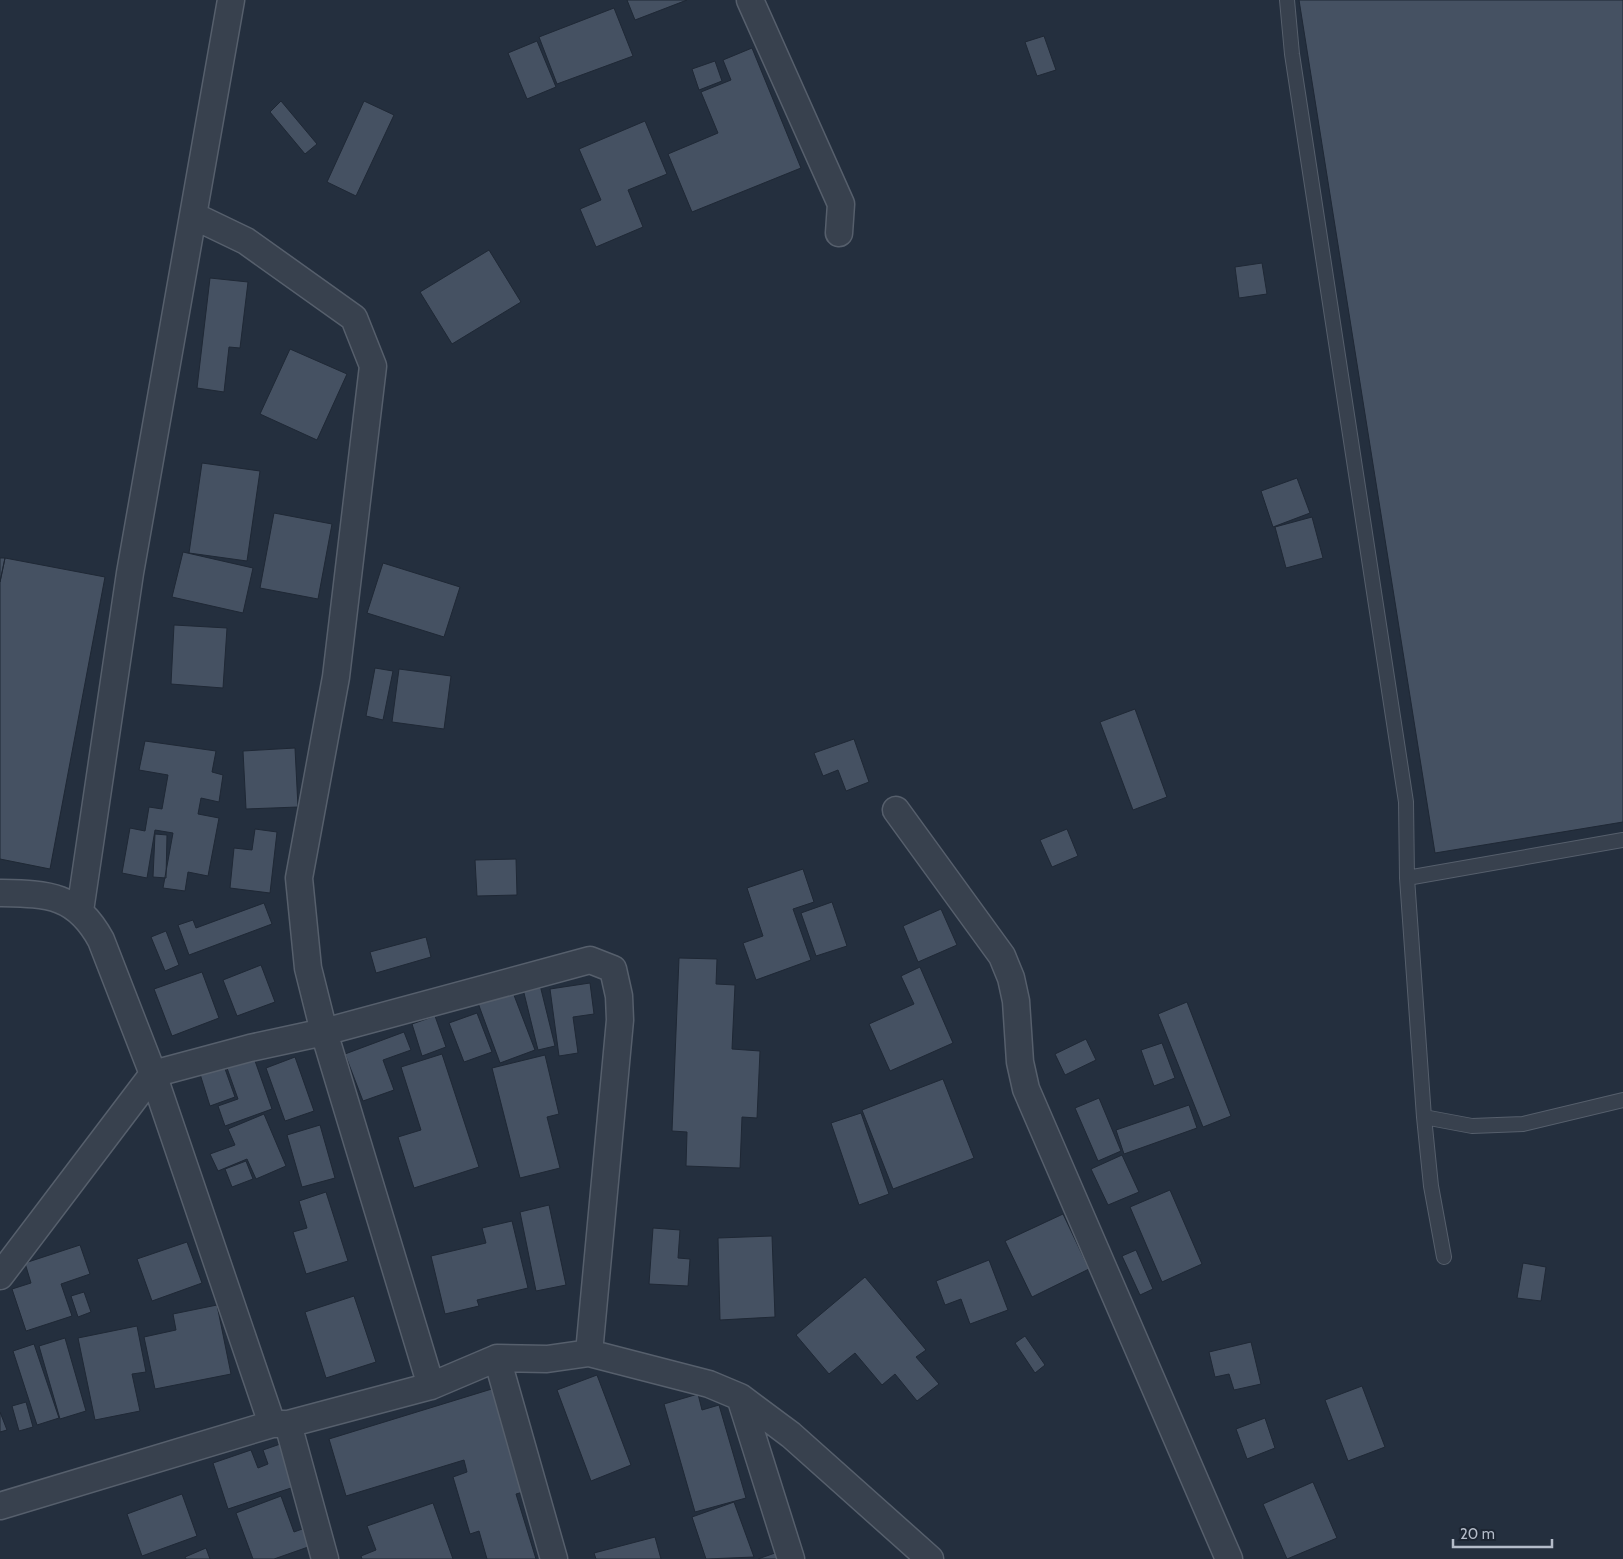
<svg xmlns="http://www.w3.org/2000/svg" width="1623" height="1559" font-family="Cabin,sans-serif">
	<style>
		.building { fill: #455162; stroke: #1f2835 }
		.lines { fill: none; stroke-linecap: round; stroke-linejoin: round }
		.service-casing { stroke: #565f6c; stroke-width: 16 }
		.minor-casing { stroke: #565f6c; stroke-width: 29 }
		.service { stroke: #38414e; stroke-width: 14 }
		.minor { stroke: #38414e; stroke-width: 26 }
	</style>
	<rect width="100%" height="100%" fill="#242f3e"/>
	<path class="building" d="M627,0H687L635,20Z
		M1299,0H1623V822L1435,853Z
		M614,8L633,56L557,84L539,37Z
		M1044,36L1056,70L1037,76L1025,42Z
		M537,41L556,87L527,99L508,53Z
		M752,48L801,168L692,212L668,154L718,133L701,92L731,80L723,60Z
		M715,61L722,81L699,90L692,69Z
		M281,101L317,144L305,154L270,112Z
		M364,101L394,115L356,196L327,182Z
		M645,121L667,174L628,190L643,227L596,247L580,209L601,200L579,149Z
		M489,250L521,302L452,344L420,292Z
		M1262,263L1267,294L1239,298L1235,267Z
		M210,278L248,282L240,348L229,347L224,392L197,388Z
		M290,349L347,374L317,440L260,414Z
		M202,463L260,471L247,561L189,553Z
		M1297,478L1310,513L1273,527L1261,491Z
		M274,513L332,524L318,599L260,588Z
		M1312,517L1323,558L1286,568L1275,527Z
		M183,552L253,568L243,613L172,597Z
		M0,558H5L0,582Z
		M5,558L105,577L50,869L0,859V582Z
		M383,563L460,587L444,637L367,613Z
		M174,625L227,628L223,688L171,684Z
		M375,668L393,671L383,720L366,716Z
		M399,669L451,676L444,729L392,722Z
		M1135,709L1167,797L1133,810L1100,722Z
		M854,739L869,782L846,791L838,770L823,776L814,753Z
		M145,741L216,751L212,772L223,775L219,802L201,798L198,814L219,818L208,876L188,872L185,891L163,888L173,833L155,830L147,878L122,873L130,828L145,831L149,807L162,809L168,775L139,770Z
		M295,748L298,807L246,809L243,751Z
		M255,829L277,832L270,893L230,888L234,848L252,850Z
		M1067,829L1078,856L1052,867L1040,840Z
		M155,834L167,835L166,878L153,877Z
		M516,859L517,895L477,896L475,860Z
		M803,869L814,902L793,909L811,960L756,980L743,943L763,936L747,888Z
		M832,902L847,946L816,956L801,913Z
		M264,903L272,924L189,955L178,925L193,920L196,928Z
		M941,909L957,945L918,962L903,926Z
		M166,931L179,965L165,971L151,937Z
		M426,937L431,957L376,973L370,952Z
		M679,958L717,959L716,984L735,985L732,1049L760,1051L757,1118L742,1117L740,1168L686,1166L687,1132L672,1131Z
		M261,965L275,1002L237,1016L223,980Z
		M920,967L953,1043L890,1071L869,1024L914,1004L901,976Z
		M202,972L219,1018L172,1036L154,989Z
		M590,983L594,1014L573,1017L578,1053L559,1056L550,989Z
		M540,985L555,1046L538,1050L523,989Z
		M512,990L535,1050L500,1063L478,1003Z
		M1187,1002L1231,1116L1203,1127L1158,1014Z
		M477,1013L492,1052L464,1062L449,1023Z
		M435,1016L446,1047L422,1056L412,1024Z
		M404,1032L411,1050L383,1060L394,1090L363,1101L345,1054Z
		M1086,1039L1096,1060L1065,1075L1055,1054Z
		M1162,1043L1175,1078L1154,1086L1141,1050Z
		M442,1054L479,1167L414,1188L398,1137L421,1130L401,1067Z
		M545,1055L559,1114L547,1117L560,1168L520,1178L492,1068Z
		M295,1057L314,1111L285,1121L266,1068Z
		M254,1058L272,1109L225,1126L218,1106L238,1099L227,1068Z
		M224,1066L235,1097L210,1106L200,1074Z
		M943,1079L974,1158L893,1189L862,1110Z
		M1099,1098L1121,1151L1098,1161L1075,1108Z
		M1189,1105L1197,1128L1124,1154L1116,1130Z
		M861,1113L889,1194L859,1205L831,1123Z
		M264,1114L286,1166L256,1179L247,1159L218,1171L210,1154L235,1145L228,1129Z
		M320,1125L335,1178L302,1187L287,1135Z
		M1122,1155L1139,1192L1108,1205L1091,1169Z
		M246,1161L253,1179L232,1187L225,1169Z
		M1170,1190L1202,1264L1162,1282L1130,1207Z
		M326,1192L348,1261L306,1274L293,1232L307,1228L299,1201Z
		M549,1205L566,1285L536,1291L520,1212Z
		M1063,1214L1089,1269L1032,1297L1005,1241Z
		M512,1221L528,1288L477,1300L479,1306L445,1314L431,1256L486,1243L482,1228Z
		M653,1228L680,1230L678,1258L690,1259L688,1286L649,1284Z
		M772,1236L775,1317L720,1320L718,1238Z
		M187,1242L202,1283L152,1301L137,1259Z
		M80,1245L90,1274L61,1284L72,1316L26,1331L12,1289L31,1283L25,1263Z
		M1136,1250L1153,1289L1140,1295L1122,1256Z
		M989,1260L1008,1310L970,1324L961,1299L945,1305L936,1281Z
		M1523,1263L1546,1267L1541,1301L1517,1298Z
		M865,1277L926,1350L916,1357L939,1384L917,1401L895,1374L882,1385L855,1353L829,1374L796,1335Z
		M84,1292L91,1312L78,1317L71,1296Z
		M354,1296L376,1362L326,1378L305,1312Z
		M217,1305L231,1374L155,1389L144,1337L176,1330L173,1314Z
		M137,1326L146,1372L132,1374L140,1411L95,1420L78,1338Z
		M1025,1336L1045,1365L1035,1373L1015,1343Z
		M65,1338L86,1411L60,1419L39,1346Z
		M1251,1342L1261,1384L1234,1390L1229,1374L1215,1377L1209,1352Z
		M34,1344L59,1418L37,1425L13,1351Z
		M597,1375L631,1465L591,1481L557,1390Z
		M1362,1386L1385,1447L1348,1461L1325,1400Z
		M495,1388L527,1491L516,1494L536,1559H487L479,1531L470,1534L453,1477L467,1472L464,1460L346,1496L329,1439Z
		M698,1394L702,1410L719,1405L746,1498L695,1512L664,1404Z
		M26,1402L33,1427L19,1431L12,1406Z
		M0,1412L7,1430L0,1432Z
		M1265,1418L1275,1448L1247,1459L1236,1429Z
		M286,1442L300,1485L228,1509L213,1463L251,1450L258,1468L268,1464L263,1450Z
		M1313,1482L1337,1538L1287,1559L1263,1504Z
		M182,1494L197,1536L142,1556L127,1514Z
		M281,1496L294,1532L305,1528L311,1546L274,1559H253L236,1513Z
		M734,1502L754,1557L706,1559L692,1517Z
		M433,1503L453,1559H362L361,1556L376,1550L367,1526Z
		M655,1537L661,1559H596L594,1553Z
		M206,1548L210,1559H186L185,1557Z
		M775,1553L777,1559H758Z"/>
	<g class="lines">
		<defs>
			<path id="service" d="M1287,0L1292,54L1406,802L1407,878L1424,1117L1431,1186L1444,1257
				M1407,878L1623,840
				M1424,1117L1472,1126L1523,1124L1623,1100"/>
			<path id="minor" d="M750,0L841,204L839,233
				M194,216L246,241L354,318L373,366L336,677L299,878L308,968L324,1032L431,1386
				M896,810L1002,956L1011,978L1016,1001L1020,1062L1026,1089L1229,1559
				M0,893C48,894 76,894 101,940L153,1074L272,1424
				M80,911L130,573L231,0
				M0,1276L153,1074L250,1048L324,1032L590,960L613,969L619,996L620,1020L589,1353
				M497,1358L554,1559
				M740,1397L791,1559
				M288,1424L325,1559
				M0,1506L272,1424H288L431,1386L497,1358L547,1359L589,1353L709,1384L740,1397L791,1435L930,1559"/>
		</defs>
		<use href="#service" class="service-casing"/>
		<use href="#minor" class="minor-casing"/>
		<use href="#service" class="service"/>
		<use href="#minor" class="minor"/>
	</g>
	<path d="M1453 1539v8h99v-8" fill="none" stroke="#b4bcc9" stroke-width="2.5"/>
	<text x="1460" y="1539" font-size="15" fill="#b4bcc9" stroke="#1d2633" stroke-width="4" paint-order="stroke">20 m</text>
</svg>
